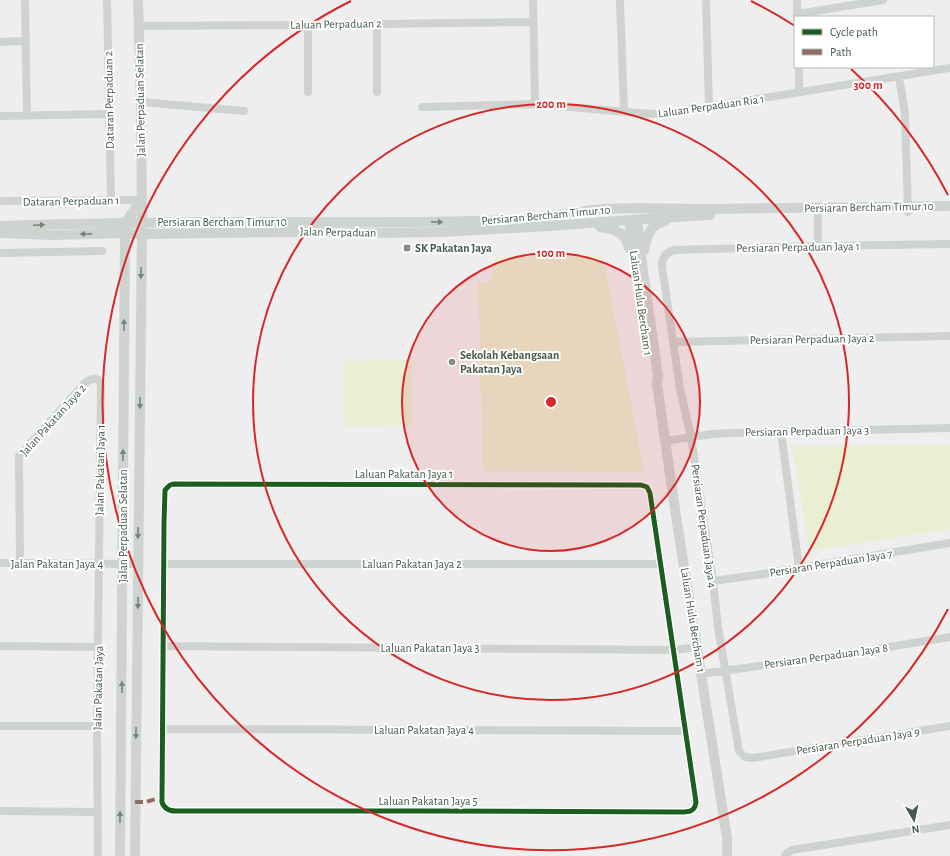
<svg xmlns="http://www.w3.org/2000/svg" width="950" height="856" font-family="'Alegreya Sans',sans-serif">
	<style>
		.green { fill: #eaeed2 }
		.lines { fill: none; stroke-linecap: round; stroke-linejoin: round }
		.minor { stroke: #cfd3d0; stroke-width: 8 }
		.tertiary { stroke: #cfd3d0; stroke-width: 10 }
		.quiet { stroke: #8d6e63; stroke-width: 4; stroke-dasharray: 8 4; stroke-linecap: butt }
		.cycleway-casing { stroke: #fff; stroke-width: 8 }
		.cycleway { stroke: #1b5e20; stroke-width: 5 }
		.oneway { fill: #758479 }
		.ring { fill: none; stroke: #d62828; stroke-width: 2 }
		.poi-dot { fill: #808e84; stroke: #fff; stroke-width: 1.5 }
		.labels { text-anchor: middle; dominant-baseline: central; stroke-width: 4; stroke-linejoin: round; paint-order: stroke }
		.street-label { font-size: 12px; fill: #455a4a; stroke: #fff }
		.poi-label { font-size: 12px; font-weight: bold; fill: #455a4a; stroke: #fff; text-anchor: start }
		.centre { fill: #d62828; stroke: #fff; stroke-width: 2 }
		.ring-label { font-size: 12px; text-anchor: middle; font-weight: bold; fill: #d62828; stroke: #fff; stroke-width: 4; stroke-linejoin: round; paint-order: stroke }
	</style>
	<rect width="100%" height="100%" fill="#efeeef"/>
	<path class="green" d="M603,256L644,472L483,471L478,282H490L496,257Z
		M412,360L413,425L344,426L343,361Z
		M950,445V529L810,551L792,446Z"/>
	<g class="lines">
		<path class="minor" d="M25,0L27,115
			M107,0L111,200
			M533,0L535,104
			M620,0L624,111
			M706,0L709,107
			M797,0V17
			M797,14L883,0
			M377,24V92
			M139,26L308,25L533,22
			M0,42L26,41
			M799,67V92
			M899,77L905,113L908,212
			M308,92V25
			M141,102L244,111
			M422,107L535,104L650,114L670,113L950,68
			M0,116L109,114
			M0,201L141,200
			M950,244L818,246L675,250C667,252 662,257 662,266L680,389L691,437L713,581L718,627L739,751L745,757L753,758L950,726
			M818,246V208
			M0,253L102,251
			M674,342L950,336
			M781,432L799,568
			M665,441L712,434L735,433L950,428
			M173,484L641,485L647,487L650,493L696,802C695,812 689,812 680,812L424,811H176C169,811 164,809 162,802L164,523L165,490L170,485Z
			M0,563L138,564
			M20,563L19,460V456L86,382C93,377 100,377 101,386L97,726L98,856
			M164,564H660
			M713,581L757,575L950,543
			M0,646L99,647
			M163,646L425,648L674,650L697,647
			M701,674L858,652L950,637
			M0,726H97
			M163,729L685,731
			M0,811L97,812
			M785,856L787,853L792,850L950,825"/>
		<path class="tertiary" d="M629,220L635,260
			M637,220L643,271L658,376L657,384L676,516L716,768L727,838V856
			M0,226C90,223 181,222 271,222C338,222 404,223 471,221C494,221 518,220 542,217C562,215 582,211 602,209C638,207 673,209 709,209L950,206
			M600,227C609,228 620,230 626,239C627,242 628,245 629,248
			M0,233L53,235L125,233L142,234L295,232L381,233L441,232L551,226L629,220L710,215
			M644,251C646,238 650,224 665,221
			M120,856L125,233L126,222L141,200
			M135,856L142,234L141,102L138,0"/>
		<path class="quiet" d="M135,802H146L162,797"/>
		<defs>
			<path id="cycleway" d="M173,484L641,485L647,487L650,493L696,802C695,812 689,812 680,812L424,811H176C169,811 164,809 162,802L164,523L165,490L170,485Z"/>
		</defs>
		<use href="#cycleway" class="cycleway-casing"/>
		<use href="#cycleway" class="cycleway"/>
	</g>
	<defs><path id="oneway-solid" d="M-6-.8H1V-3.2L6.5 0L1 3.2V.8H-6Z"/></defs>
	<g class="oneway">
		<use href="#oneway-solid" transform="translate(437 222)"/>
		<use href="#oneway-solid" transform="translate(39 225) rotate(-2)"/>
		<use href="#oneway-solid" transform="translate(86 234) rotate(179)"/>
		<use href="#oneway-solid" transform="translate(141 273) rotate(91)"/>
		<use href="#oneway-solid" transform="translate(124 325) rotate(-90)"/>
		<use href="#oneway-solid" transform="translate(140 403) rotate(91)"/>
		<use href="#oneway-solid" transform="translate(123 455) rotate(-90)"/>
		<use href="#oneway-solid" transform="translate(138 533) rotate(91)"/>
		<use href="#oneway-solid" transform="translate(138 603) rotate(91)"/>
		<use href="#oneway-solid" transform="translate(122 687) rotate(-90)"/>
		<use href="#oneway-solid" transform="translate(136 733) rotate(91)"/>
		<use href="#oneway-solid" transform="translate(120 817) rotate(-90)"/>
	</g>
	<circle cx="551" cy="402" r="149" fill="#d62828" fill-opacity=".12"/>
	<g class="ring">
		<circle cx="551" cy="402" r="149"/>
		<circle cx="551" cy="402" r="298"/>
		<path d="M948 609A448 448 0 1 1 351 1M751 1A448 448 0 0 1 795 26M851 69A448 448 0 0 1 948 195"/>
	</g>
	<g class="poi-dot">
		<rect x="403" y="244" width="8" height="8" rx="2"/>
		<circle cx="452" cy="362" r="4"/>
	</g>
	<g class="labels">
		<g class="street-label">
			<text transform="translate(336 24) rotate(-1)">Laluan Perpaduan 2</text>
			<text transform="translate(109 100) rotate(-91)">Dataran Perpaduan 2</text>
			<text transform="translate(140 100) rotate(-91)">Jalan Perpaduan Selatan</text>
			<text transform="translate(711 106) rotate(-8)">Laluan Perpaduan Ria 1</text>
			<text transform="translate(71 201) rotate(-1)">Dataran Perpaduan 1</text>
			<text transform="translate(869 207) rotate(-1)">Persiaran Bercham Timur 10</text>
			<text transform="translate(546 215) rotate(-5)">Persiaran Bercham Timur 10</text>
			<text x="222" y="222">Persiaran Bercham Timur 10</text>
			<text transform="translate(338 232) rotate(1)">Jalan Perpaduan</text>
			<text transform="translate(798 247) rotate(-1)">Persiaran Perpaduan Jaya 1</text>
			<text transform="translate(641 303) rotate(82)">Laluan Hulu Bercham 1</text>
			<text transform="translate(812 339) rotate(-1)">Persiaran Perpaduan Jaya 2</text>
			<text transform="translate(53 420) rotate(-48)">Jalan Pakatan Jaya 2</text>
			<text transform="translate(807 431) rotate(-1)">Persiaran Perpaduan Jaya 3</text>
			<text transform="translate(100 470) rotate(-89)">Jalan Pakatan Jaya 1</text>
			<text x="404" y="474">Laluan Pakatan Jaya 1</text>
			<text transform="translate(123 526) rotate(-90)">Jalan Perpaduan Selatan</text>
			<text transform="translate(704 526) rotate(82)">Persiaran Perpaduan Jaya 4</text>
			<text transform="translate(831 563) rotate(-9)">Persiaran Perpaduan Jaya 7</text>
			<text x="57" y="564">Jalan Pakatan Jaya 4</text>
			<text x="412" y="564">Laluan Pakatan Jaya 2</text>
			<text transform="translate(693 620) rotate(81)">Laluan Hulu Bercham 1</text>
			<text x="430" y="648">Laluan Pakatan Jaya 3</text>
			<text transform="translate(826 656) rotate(-8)">Persiaran Perpaduan Jaya 8</text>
			<text transform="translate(98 688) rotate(-89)">Jalan Pakatan Jaya</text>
			<text x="424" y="730">Laluan Pakatan Jaya 4</text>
			<text transform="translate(858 741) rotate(-9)">Persiaran Perpaduan Jaya 9</text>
			<text x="428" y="801">Laluan Pakatan Jaya 5</text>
		</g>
		<g class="poi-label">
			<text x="415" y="248">SK Pakatan Jaya</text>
			<text x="460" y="355">Sekolah Kebangsaan<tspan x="460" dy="14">Pakatan Jaya</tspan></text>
		</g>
	</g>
	<circle cx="551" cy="402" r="6" class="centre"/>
	<g class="ring-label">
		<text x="868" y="89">300 m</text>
		<text x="551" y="108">200 m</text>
		<text x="551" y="257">100 m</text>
	</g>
	<rect x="794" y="16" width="140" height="52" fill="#ffffff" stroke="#b5bdb7"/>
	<rect x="802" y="29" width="20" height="6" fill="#1b5e20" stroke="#b5bdb7"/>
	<text x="830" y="36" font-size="12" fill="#455a4a">Cycle path</text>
	<rect x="802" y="49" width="20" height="6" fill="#8d6e63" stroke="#b5bdb7"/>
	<text x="830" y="56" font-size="12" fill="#455a4a">Path</text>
	<g transform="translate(914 820) rotate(171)" stroke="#ffffff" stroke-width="3" paint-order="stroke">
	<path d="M0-3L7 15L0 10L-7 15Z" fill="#455a4a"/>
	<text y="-6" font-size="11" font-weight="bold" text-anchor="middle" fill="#455a4a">N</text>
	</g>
</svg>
